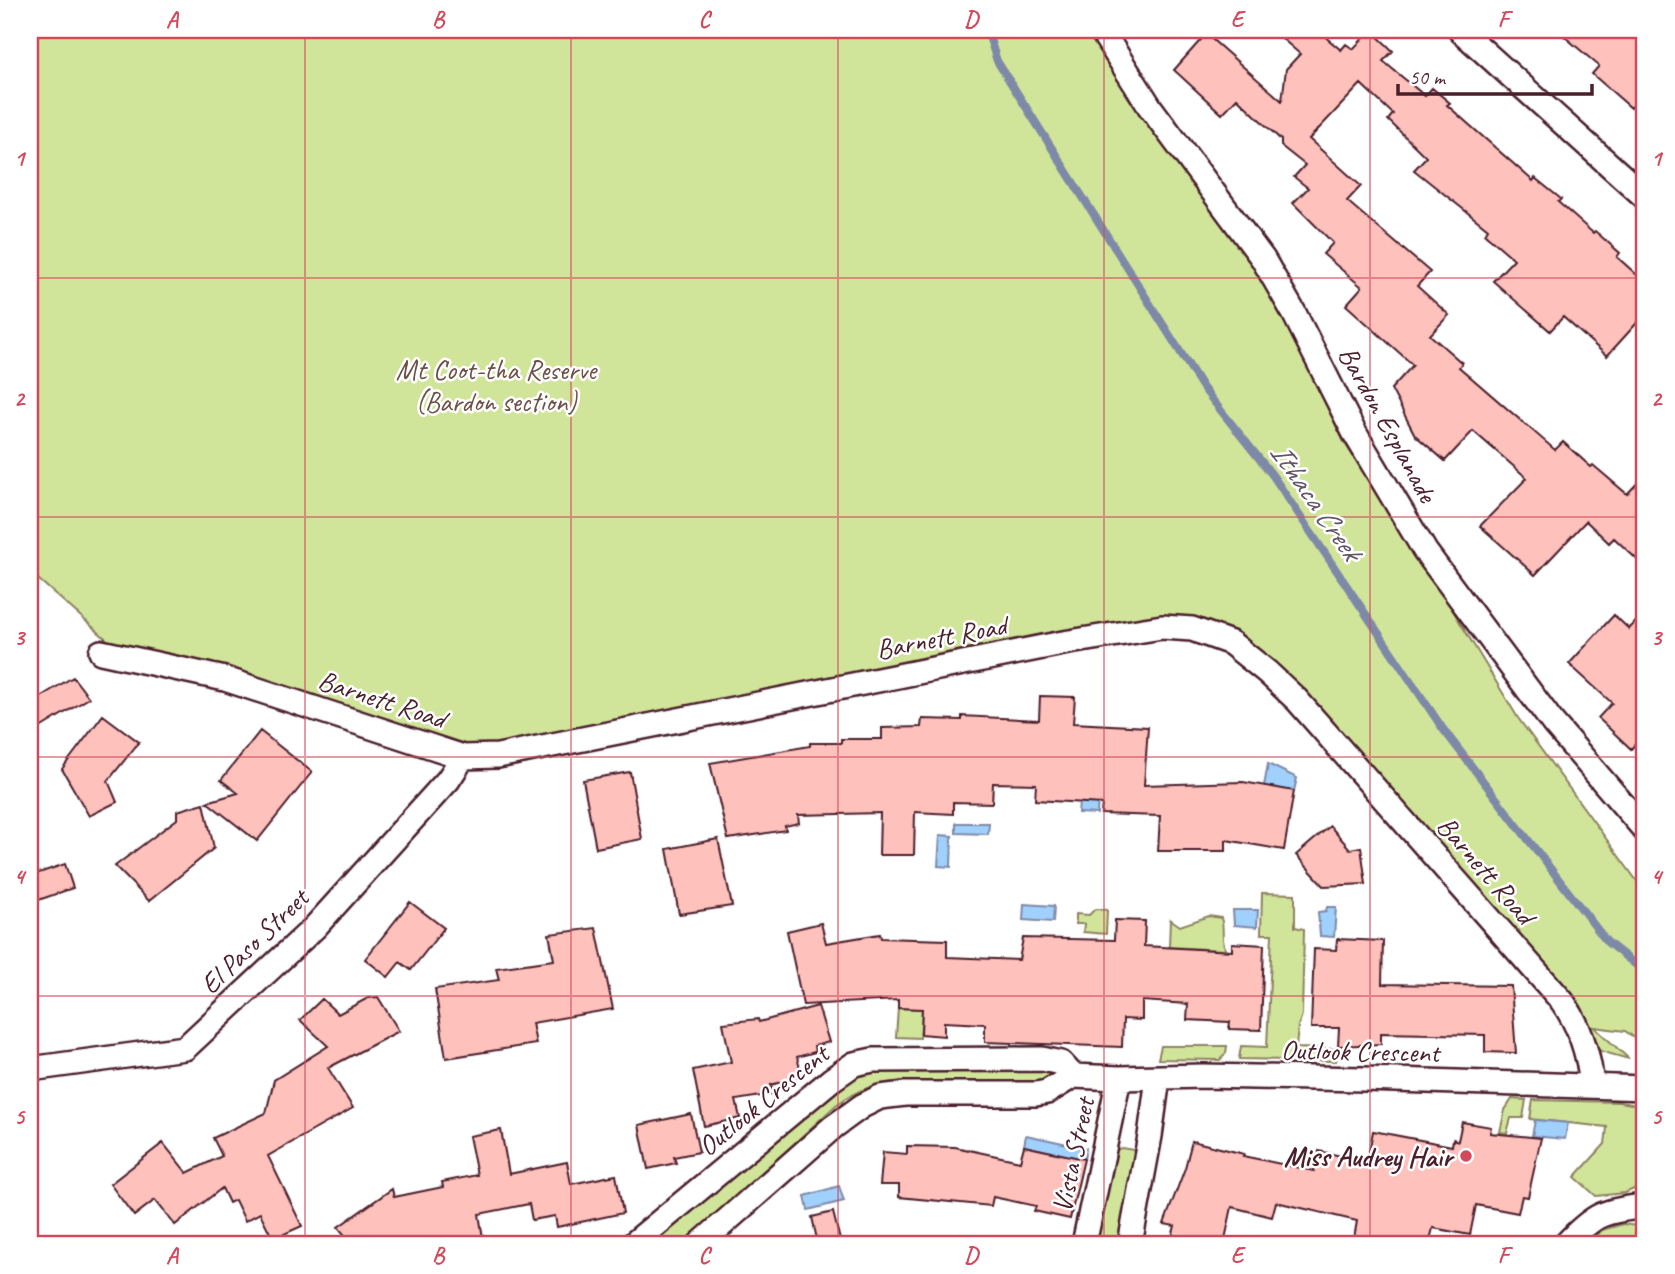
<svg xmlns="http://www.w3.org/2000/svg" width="1675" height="1274" font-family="Caveat,sans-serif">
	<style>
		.green { fill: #d1e59a; stroke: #8e8262; stroke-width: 2 }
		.water { fill: #a0d0fc; stroke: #7e89a8; stroke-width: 2 }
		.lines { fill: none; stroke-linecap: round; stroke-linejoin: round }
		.stream { stroke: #7e89a8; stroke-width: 8 }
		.building { fill: #fec1bc; stroke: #4a1f2b; stroke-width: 2 }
		.street-casing { stroke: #4a1f2b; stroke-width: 28 }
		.street { stroke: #fff; stroke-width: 23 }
		.grid { fill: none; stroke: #d1495b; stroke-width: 2; stroke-opacity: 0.55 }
		.poi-dot { fill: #d1495b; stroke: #fff; stroke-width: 2.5 }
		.labels { text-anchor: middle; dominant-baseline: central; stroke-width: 5; stroke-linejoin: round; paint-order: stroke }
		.park-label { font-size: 28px; fill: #6c5047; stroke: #fff }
		.street-label { font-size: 28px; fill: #4a1f2b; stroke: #fff }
		.poi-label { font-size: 28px; font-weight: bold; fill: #4a1f2b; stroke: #fff; text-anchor: end }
		.water-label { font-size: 30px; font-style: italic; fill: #64546a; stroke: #fff }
		.neatline { fill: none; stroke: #d1495b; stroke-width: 2.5 }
		.grid-label { font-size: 23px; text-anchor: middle; font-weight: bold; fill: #d1495b }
	</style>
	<rect width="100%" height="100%" fill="#fff"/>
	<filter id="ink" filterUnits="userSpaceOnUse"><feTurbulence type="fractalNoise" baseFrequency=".0143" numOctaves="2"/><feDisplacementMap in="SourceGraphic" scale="14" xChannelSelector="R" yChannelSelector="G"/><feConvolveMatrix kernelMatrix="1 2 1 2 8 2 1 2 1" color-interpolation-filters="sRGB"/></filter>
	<g filter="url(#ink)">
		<path class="green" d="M30,30H1095L1257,262L1344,442L1441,591L1518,718L1645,892V1045L1625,1031L1594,1027L1629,1059L1600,1051L1589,1029L1581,1006L1573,996L1213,629L494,748L472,749L112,644L30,572Z
			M1262,893L1295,894V927L1304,929L1302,1015L1298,1026L1296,1048L1339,1049L1336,1061L1239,1059L1241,1046L1267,1047L1272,934H1261Z
			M1095,909L1107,910L1106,934L1083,932L1084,924H1076V914L1089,915Z
			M1209,916L1221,918C1225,929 1220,941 1226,950L1169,947L1170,919L1180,926Z
			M898,1008L922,1009L920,1038L896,1037Z
			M1161,1046H1227L1226,1053L1220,1060L1158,1059Z
			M1044,1067L1061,1071L1053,1080C1026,1081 999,1084 972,1083C920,1083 881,1071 836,1105L685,1244H644L850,1076L869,1070Z
			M1512,1099L1526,1100L1523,1118H1511L1507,1133L1500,1132L1505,1110Z
			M1533,1100L1619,1102L1644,1106L1645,1184L1625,1193L1596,1196L1575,1177L1605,1144L1607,1127L1530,1119Z
			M1122,1148L1133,1150L1137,1155L1118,1244H1092L1115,1154L1118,1149Z
			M1623,1224L1637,1226L1635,1235L1642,1244H1589L1602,1230Z"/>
		<path class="water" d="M1268,764L1297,778L1294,791L1264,786Z
			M1081,779L1099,780L1097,814L1078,813Z
			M956,823H989L988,834L956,833Z
			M940,835L952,836L951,867L938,866Z
			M1024,904L1054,906L1053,922L1023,920Z
			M1327,907H1336L1334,937L1320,936L1318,912L1326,911Z
			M1233,910H1258L1257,927L1234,925Z
			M1535,1120L1568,1123L1565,1139L1532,1136Z
			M1026,1135L1086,1148L1084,1159L1024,1146Z
			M839,1186L844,1201L808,1210L805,1196Z"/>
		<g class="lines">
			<path class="stream" d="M987,30L997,61L1203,388L1273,476L1443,729L1607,942L1645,972"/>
		</g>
		<path class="building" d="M1272,30H1317L1341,50L1346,44L1353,49L1371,30L1393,51L1383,61L1425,96L1432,88L1450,103L1447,105L1533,181L1535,178L1561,199L1558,202L1593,233L1595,231L1620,253L1617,257L1645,282V314L1607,356L1563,317L1550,331L1493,281L1514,259L1485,234L1488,229L1414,170L1426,157L1388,120L1393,114L1361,84L1309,139L1361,186L1347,201L1430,272L1417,286L1449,315L1430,335L1462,363L1459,367L1555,450L1563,442L1591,467L1593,465L1627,494L1645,475V567L1614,538L1609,543L1586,521L1535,575L1480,526L1527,478L1473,431L1445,461L1415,435L1391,389L1413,365L1346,305L1362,287L1323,254L1333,243L1293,203L1308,188L1294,177L1305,165L1281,146V140L1237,98L1222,114L1174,70L1206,34L1282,101L1286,69L1300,54Z
			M1557,30H1645V92L1631,108L1592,74L1599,66Z
			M1645,612V733L1631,749L1598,718L1612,703L1569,664L1614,615L1629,629Z
			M73,677L89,698L30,734V703Z
			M1040,696L1075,697L1073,723L1148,727L1144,785L1243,782L1294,791L1284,850L1226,840V851H1158L1160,816L1101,814L1102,804L1035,800L1036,784L993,783L992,803L953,802V814L915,812L914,855H879L880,813L798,815L799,823L785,826L786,830L728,839L710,763L810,746V743H841V739H882V728L921,727L922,719L962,720V716L1039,720Z
			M103,715L139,742L108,781L117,802L89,816L62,769Z
			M260,731L312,772L257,841L207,802L238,793L221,780Z
			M630,772L642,839L596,848L583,780Z
			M204,803L214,848L149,901L115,866L177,819V811Z
			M1330,826L1350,849L1361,847L1366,884L1324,886L1296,855Z
			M718,839L732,906L679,914L667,849Z
			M65,864L73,888L30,903V876Z
			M410,902L444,928L411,970L400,962L388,977L365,959Z
			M1115,920L1145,921L1144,946L1232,951V943L1264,945L1261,1030L1229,1029L1230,1022L1187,1020L1188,1004L1142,1001V1020L1123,1019L1122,1047L985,1042V1024L944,1022V1036L921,1034L922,1009L898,1008V1000L803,1005L787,931L821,923L826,943L880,934L881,938L947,940V957L1019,960L1023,938L1114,940Z
			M596,928L613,1009L532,1023L536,1044L446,1058L435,989L499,980L496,968L554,960L549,934Z
			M1337,939L1383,941L1382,984L1511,986L1516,1053L1485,1052V1035L1381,1033V1044L1338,1046L1339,1028H1311L1314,949L1336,950Z
			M378,997L399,1031L328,1068L353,1108L268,1156L302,1226L273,1239L260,1213L245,1221L235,1200L229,1203L222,1188L175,1225L155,1200L134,1216L110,1184L163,1143L187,1173L222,1156L213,1138L266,1113L274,1080L328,1046L300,1020L322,999L338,1014L368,998Z
			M818,1006L829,1042L814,1046L815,1052L797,1057L802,1076L771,1085L773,1094L736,1100L740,1118L704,1126L693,1070L731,1062L723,1023L758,1019L759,1022Z
			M691,1114L699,1152L674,1157L676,1163L648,1169L639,1125Z
			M1462,1122L1491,1127L1490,1133L1541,1138L1528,1197L1522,1196L1518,1213L1476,1205L1470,1235L1433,1228L1429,1244H1353L1357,1221L1276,1202L1272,1217L1232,1207L1224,1244H1170L1175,1226L1164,1224L1185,1168L1192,1141L1244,1154L1243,1156L1314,1171L1319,1151L1367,1162L1373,1131L1452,1146L1453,1139L1458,1141Z
			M501,1130L509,1174L567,1162L571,1184L616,1175L623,1213L557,1227L555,1216L532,1220L529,1204L479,1214L484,1244H352L338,1227L392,1189L394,1197L443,1187L442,1182L477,1175L469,1136Z
			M907,1146L955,1147L1020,1161L1024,1146L1084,1159L1070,1219L1034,1211L1036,1206L993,1197L991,1206L899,1197V1185H880L883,1152L907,1154Z
			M833,1212L841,1244H818L812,1217Z"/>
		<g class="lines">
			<defs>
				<path id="street" d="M1101,30L1150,107L1263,259L1294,313L1354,432L1425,551L1553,723L1645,830
					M1460,30L1645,197
					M101,652L225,679L463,757L498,756L1063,643L1162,627L1192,629L1231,643L1267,672L1297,700L1562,1001C1581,1027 1589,1055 1592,1086
					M30,1069L185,1048L315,927L448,780L463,757
					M633,1244L831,1080L854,1064L873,1060L1042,1059L1061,1063L1073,1076
					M700,1244L833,1127L862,1106L880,1097L905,1094H1036L1047,1092L1073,1076L1119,1078L1203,1076L1364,1079L1645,1088
					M1084,1244L1119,1078
					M1130,1244L1150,1136L1158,1078
					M1566,1244C1595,1213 1604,1211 1645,1206"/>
			</defs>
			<use href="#street" class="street-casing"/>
			<use href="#street" class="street"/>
		</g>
	</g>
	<path class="grid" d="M305,30V1244M571,30V1244M838,30V1244M1104,30V1244M1370,30V1244M30,278H1645M30,517H1645M30,757H1645M30,996H1645"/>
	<circle class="poi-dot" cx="1466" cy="1156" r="7"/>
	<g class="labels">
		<g class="park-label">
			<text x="496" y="369">Mt Coot-tha Reserve<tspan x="496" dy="32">(Bardon section)</tspan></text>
		</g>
		<g class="street-label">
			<text transform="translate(1388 424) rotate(61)">Bardon Esplanade</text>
			<text transform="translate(941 637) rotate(-11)">Barnett Road</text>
			<text transform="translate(382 699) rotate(18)">Barnett Road</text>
			<text transform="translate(1486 870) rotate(49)">Barnett Road</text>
			<text transform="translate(254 941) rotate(-44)">El Paso Street</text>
			<text transform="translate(1360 1051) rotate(1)">Outlook Crescent</text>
			<text transform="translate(763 1100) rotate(-39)">Outlook Crescent</text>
			<text transform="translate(1073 1155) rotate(-78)">Vista Street</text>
		</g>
		<g class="poi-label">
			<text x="1452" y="1156">Miss Audrey Hair</text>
		</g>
		<g class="water-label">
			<text transform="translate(1316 501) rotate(55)">Ithaca Creek</text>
		</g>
	</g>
	<rect width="1675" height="1274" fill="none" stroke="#fff" stroke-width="77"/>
	<path d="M1398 84v10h194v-10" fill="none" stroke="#4a1f2b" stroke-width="3.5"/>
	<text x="1409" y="84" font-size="21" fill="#4a1f2b" stroke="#ffffff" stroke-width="5" paint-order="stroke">50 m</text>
	<rect x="38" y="38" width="1598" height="1198" class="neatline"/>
	<g class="grid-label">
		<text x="172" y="27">A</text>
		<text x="438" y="27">B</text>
		<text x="704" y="27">C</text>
		<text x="971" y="27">D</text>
		<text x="1237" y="27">E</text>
		<text x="1503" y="27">F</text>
		<text x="19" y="166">1</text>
		<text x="1656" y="166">1</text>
		<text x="19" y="406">2</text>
		<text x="1656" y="406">2</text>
		<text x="19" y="645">3</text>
		<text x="1656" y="645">3</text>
		<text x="19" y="884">4</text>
		<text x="1656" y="884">4</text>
		<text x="19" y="1124">5</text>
		<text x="1656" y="1124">5</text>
		<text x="172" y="1263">A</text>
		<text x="438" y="1263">B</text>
		<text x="704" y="1263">C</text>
		<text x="971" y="1263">D</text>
		<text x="1237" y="1263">E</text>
		<text x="1503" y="1263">F</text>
	</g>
</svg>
